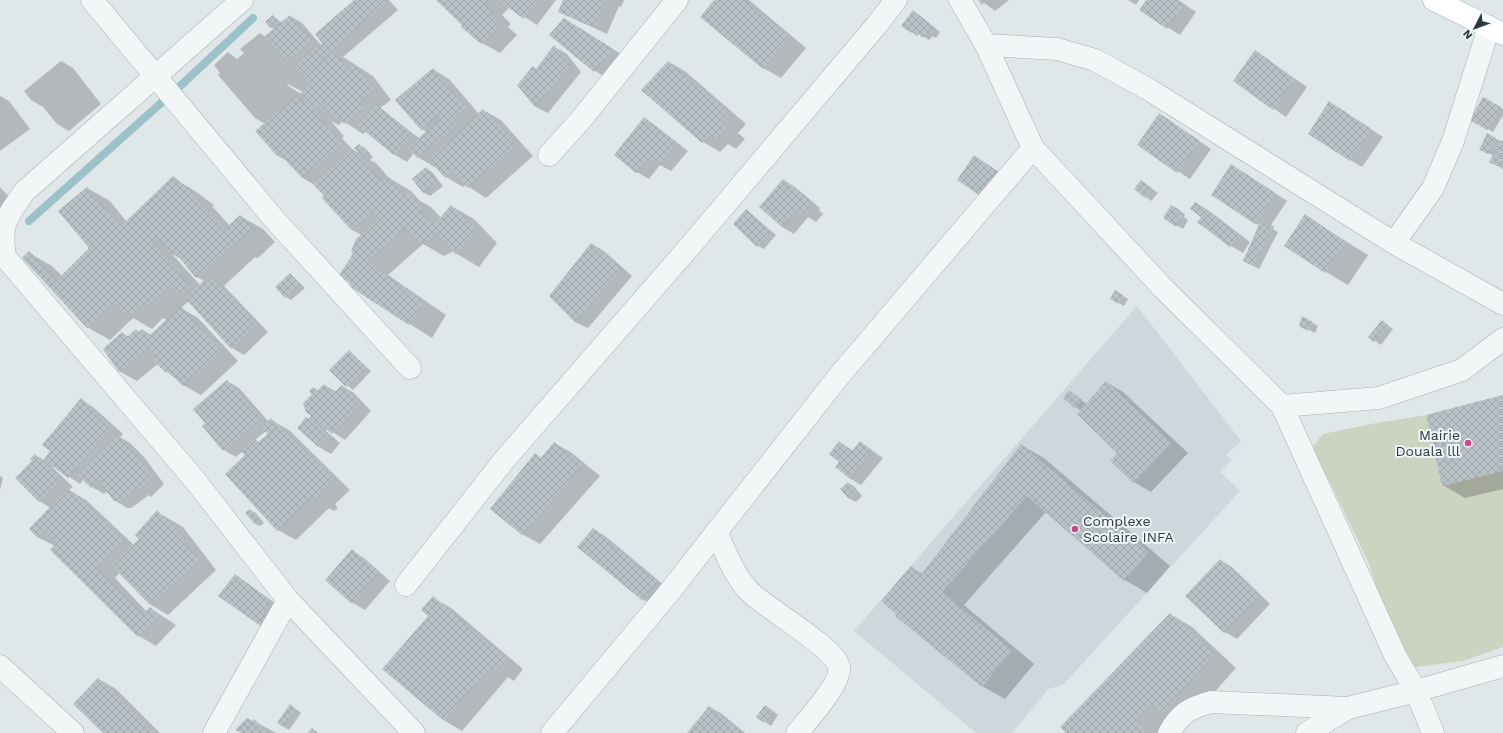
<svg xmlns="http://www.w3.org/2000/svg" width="1503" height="733" font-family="'Work Sans',sans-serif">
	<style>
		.built { fill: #ced7db }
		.grass { fill: #ccd3c1 }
		.shadow { fill: #0003; fill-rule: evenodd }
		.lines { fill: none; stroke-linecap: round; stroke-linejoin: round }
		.stream { stroke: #9cc1c9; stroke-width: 8 }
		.building { fill: url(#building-cross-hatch) }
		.minor-casing { stroke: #a5afb3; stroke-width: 23 }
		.major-casing { stroke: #a0afb5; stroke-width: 23 }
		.minor { stroke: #f3f6f7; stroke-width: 22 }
		.major { stroke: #fff; stroke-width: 22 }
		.poi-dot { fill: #cd4688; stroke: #f0f5f7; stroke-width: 1.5 }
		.labels { text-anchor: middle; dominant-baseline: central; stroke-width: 4; stroke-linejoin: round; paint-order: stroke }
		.poi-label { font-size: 14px; fill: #293940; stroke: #f0f5f7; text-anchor: end }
	</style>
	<defs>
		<pattern id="building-cross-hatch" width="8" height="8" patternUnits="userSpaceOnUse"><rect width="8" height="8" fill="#b8c2c6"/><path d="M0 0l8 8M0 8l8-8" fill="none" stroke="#9ea7ab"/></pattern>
	</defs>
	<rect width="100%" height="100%" fill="#e0e7e9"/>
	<path class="built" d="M1137,306L1241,441L1226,455L1232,460L1220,472L1240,491L1064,684L1046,690L1047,691L1012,733H976L854,631Z"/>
	<path class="grass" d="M1426,415L1442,486L1503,471V647L1463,661L1408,668L1391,641L1370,566L1330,482L1313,455L1314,445L1323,434L1371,424Z"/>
	<path class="shadow" d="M355,0H389L398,10L343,57L373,76L391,100L380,108L419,138L427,132L421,129L433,69L450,80L479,114L483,110L501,120L533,156L486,198L466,185L463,187L446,177L436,168L418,157L414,153L407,162L395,155L366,131L363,134L343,121L339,125L331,121L344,136L342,138L353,150L361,154L359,145L365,148L373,157L370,160L376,163L389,178L411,191L420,201L431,207L441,218L451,206L474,219L497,243L479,267L457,254L454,251L444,256L423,244L388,275L446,315L432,338L350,286L354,254L362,235L352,230L324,198L326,196L316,186L303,178L289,162L276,155L265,124L255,118L218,75L220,73L214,65L228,52L237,59L244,53L240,49L260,33L266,37L275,29L270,27L273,16L282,23L290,16L302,23L321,45ZM288,84L303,92L301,94L287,85Z
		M437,0H556L537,25L510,7L502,15L511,24L508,27L517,35L500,53L482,43Z
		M564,0H624L621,7L619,6L607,34L559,12Z
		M716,0H749L806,48L781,78L763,68Z
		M980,0H1009L995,11Z
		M1128,0H1139L1136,5Z
		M1147,0H1178L1196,12L1180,35L1140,10Z
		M919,15L940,32L936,38L933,36L929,40L919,33L917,36L903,26Z
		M576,26L624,56L607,78L595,71Z
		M555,47L567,54L581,72L548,113L536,107L518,85L533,67L537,69Z
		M1255,51L1307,87L1286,117L1234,81Z
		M61,61L73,68L101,104L69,131L57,124L43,107L31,100L24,91Z
		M669,62L686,72L746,124L738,133L745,139L736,149L728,144L720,152L703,142Z
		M0,96L9,101L30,129L0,151Z
		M1484,98L1503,109V115L1493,132L1471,119Z
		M1342,110L1383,137L1362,167L1350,160Z
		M1159,114L1211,149L1190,179L1138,145Z
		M644,119L656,126L688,151L671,171L660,165L649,179L637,172Z
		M1487,135L1503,142V169L1494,156L1486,152Z
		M426,168L432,172L443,186L430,196L424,193L413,179Z
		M1243,172L1287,201L1271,225L1274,227L1273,229L1278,232L1259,269L1244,261L1260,226L1255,223Z
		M173,178L195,191L214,205L212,206L230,226L240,216L263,229L275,242L258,258L255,257L224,286L268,332L244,355L232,348L189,301L181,308L198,318L238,361L201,395L183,385L158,364L137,381L119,371L122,333L129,337L136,330L140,333L143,330L151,335L167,320L163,318L152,329L133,318L110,340L87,327L29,253L52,266L62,276L90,248L87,188L110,201L127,222ZM172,254L181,259L197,277L204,281L200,285Z
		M783,180L795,187L820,208L819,210L823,214L816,222L808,217L794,234L782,227L760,207Z
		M1141,181L1158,193L1151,201L1146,197Z
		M0,187L11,199L0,209Z
		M1196,203L1208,210L1250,242L1243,253L1231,246L1202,217Z
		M1172,206L1185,214L1184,217L1188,220L1183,229L1164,218Z
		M746,211L776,235L764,249L758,246Z
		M1305,216L1368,255L1348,285L1326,272Z
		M592,244L604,251L632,276L588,328L575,322L550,296Z
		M290,275L295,278L305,288L291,300L286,297Z
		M1115,291L1128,299L1124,306L1111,298Z
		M1302,317L1318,326L1315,333L1300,325Z
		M1382,321L1393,329L1381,345L1370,337Z
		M349,351L371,371L353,390L331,370Z
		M227,381L239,388L269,422L271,420L289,430L350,490L335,504L338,508L334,511L329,508L296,540L278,530L247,455L243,451L236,457L224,450L207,423ZM266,431L269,434L259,443L255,440Z
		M1106,382L1123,392L1188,453L1151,492L1134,482L1119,453L1081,411L1064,398L1070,392L1087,404Z
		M324,385L337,392L342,386L354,393L371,411L345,440L328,429L326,431L340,443L331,454L319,447L298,428L306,418L309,419L312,416L319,391Z
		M1503,396V489L1465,498L1443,485Z
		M81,400L93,407L123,434L120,437L130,443L144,457L164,484L151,497L149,495L131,508H127L114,500L107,491L104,494L92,487L84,479L80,484L53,466L52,467L73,487L69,490L86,500L134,545L140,539L157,512L183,527L216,570L168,615L151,605L120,572L115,578L147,612L150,608L176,625L156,646L139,636L55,546L39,538L30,529L51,508L39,501L33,461L35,455L44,460Z
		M840,442L853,451L860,442L883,458L861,485L849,478L841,462Z
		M554,443L572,453L600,476L540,544L522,534L536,455L541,458Z
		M1021,445L1044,458L1170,566L1147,593L1125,580L1046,512L964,605L1034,664L1005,699L982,686L911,567L922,574Z
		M0,476L3,478L0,490Z
		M848,483L854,486L862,496L856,502L850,499L841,489Z
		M250,510L256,513L264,523L260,526L254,523L247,513Z
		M593,529L605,536L670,590L656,607L644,600Z
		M352,551L364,558L390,581L365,610L353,603Z
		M1220,560L1232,567L1270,604L1237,639L1225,632L1187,596Z
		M235,575L281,607L275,633Z
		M433,598L451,608L523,669L514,681L508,677L462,731L445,721L384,669L429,616Z
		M1170,614L1192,627L1236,668L1185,725L1171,718L1158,733H1067Z
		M99,679L116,689L160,733H104Z
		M766,706L778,715L771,726L758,717Z
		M710,707L722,714L745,733H689Z
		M296,709L301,713L289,730L278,723Z
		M254,721L276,733H242Z"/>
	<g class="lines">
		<path class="stream" d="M177,89L253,18
			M29,221L161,103"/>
	</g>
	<path class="building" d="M354,0H384L386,2L303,75L295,66L322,43L315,34Z
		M436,0H490L485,4L494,13L491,16L500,25L481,44L461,27L462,25Z
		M498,0H538L524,19Z
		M563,0H606L595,28L558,12Z
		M714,0H745L788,37L763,69L700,17Z
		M978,0H988L982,5Z
		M1146,0H1178L1184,4L1167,29L1139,10Z
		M913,10L935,28L930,35L926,33L923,38L913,30L911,33L901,26Z
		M273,15L278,21L270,28L265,22Z
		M290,15L312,40L287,61L265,36Z
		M564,18L613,49L594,72L549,35Z
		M554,45L570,65L535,107L517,85L533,66L536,69Z
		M1255,50L1295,79L1273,110L1233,81Z
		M334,51L348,70L355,64L374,90L360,100L363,108L344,124L339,117L336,119L328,109L321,115L317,112L326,104L322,101L313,109L310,106L341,145L302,178L279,153L276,155L255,131L297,95L305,105L307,102L300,94L309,85L303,77Z
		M668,61L729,113L721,122L728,128L717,139L711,133L702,143L641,90Z
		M433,68L466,108L452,119L457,125L417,158L408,147L442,118L439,115L421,130L395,100Z
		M1483,97L1501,107L1487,130L1470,120Z
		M1329,101L1371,129L1350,161L1308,134Z
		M376,104L412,134L394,155L358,126Z
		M483,109L516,145L468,188L452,171L445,178L429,160Z
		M1159,113L1200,141L1177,173L1137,145Z
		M644,117L676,143L659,165L649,157L636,173L614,155Z
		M1487,133L1496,138L1488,154L1479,150Z
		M1501,140L1503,141V169L1489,162Z
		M359,144L368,153L363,157L354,148Z
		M353,149L382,182L389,177L405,196L408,193L423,210L421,212L433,226L451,205L475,230L456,255L437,232L428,241L426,240L421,244L406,227L366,261L424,302L409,325L349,286L350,283L339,275L353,254L351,251L356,239L379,218L373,211L351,230L322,198L324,196L313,184Z
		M974,155L1002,174L985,199L957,180Z
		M1231,164L1275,193L1255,224L1211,195Z
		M426,167L438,182L423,193L412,179Z
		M173,176L192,191L190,193L224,230L240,215L253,228L235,246L233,244L196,278L174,251L171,254L157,237L151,242L190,286L180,295L170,285L144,308L141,305L129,317L114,302L87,328L22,258L29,251L57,280L89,248L58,211L87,187L120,227Z
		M783,179L809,200L807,202L811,206L803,216L797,210L782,227L759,207Z
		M1141,180L1153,189L1145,198L1134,189Z
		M1195,202L1239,235L1230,247L1197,222L1201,217L1190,209Z
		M1171,205L1180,210L1179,213L1183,216L1176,227L1163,218Z
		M746,209L771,231L757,247L733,224Z
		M1305,214L1346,242L1325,273L1284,246Z
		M1261,220L1269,223L1268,225L1273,228L1253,266L1243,261Z
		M591,243L621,268L575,322L549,296Z
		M290,273L300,285L285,298L275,287Z
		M212,279L257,324L231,349L185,298L203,281L204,283Z
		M1115,290L1123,295L1118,304L1110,299Z
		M181,306L221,351L183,386L168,370L166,373L153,360L155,357L147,348L119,372L103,349L122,332L127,337L136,329L139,332L142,329L149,336Z
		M1302,316L1313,322L1308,331L1299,326Z
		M1382,320L1388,325L1374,342L1368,337Z
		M349,350L366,367L346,387L329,370Z
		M227,380L261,418L223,451L202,426L205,423L193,409Z
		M1106,381L1171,443L1133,483L1110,461L1117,453L1077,414Z
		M324,384L334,393L342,385L360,404L332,434L317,421L315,423L329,436L318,447L297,428L306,417L308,419L311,416L306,412L303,403L312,394L309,391L313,387L318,390Z
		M1069,390L1082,400L1075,409L1063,398Z
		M1503,395V471L1442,486L1426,415Z
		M81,398L111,427L68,478L44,460L50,451L42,445Z
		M271,418L333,479L318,494L321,497L316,502L312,498L277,531L225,474L245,455L241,451L255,439L258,442L268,434L261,427Z
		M118,435L132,449L153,477L138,490L137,489L119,501H114L101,485V478L91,488L78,475Z
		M839,441L852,451L860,441L872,450L849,478L835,467L839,462L829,454Z
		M554,442L583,465L522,535L490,509L535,453L541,458Z
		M1021,444L1148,552L1124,581L1027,496L942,592L1012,650L982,687L895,616L897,615L881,601L911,566L921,575Z
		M35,454L61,479L39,502L15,478L32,461L30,459Z
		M848,482L857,492L849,499L840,489Z
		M68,488L123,540L97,567L143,614L150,607L159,615L138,637L50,550L57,543L46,533L49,531L47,529L38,538L29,529Z
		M250,509L258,519L254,523L245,513Z
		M157,510L163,517L165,516L199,560L150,605L111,565L139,539L135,535Z
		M593,528L658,582L643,601L577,547Z
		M352,549L379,573L352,604L325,580Z
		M1220,559L1259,597L1224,633L1185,596Z
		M235,574L269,599L267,602L269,604L262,613L268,618L262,627L218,596Z
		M433,596L506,659L495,671L490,667L444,721L382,669L428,616L421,610Z
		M1170,613L1214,654L1190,680L1192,681L1162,713L1151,703L1136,719L1145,731L1143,733H1066L1060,727Z
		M98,678L153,733H103L73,704Z
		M290,704L296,709L283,727L277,723Z
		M765,705L773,711L764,723L756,717Z
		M709,706L742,733H687Z
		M247,718L253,721L254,719L268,733H242L235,730Z
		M312,728L318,733H308Z"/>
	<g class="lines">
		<defs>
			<path id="minor" d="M92,0L274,219L410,368
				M242,0L25,191C6,218 0,223 5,257L194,479L288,600L414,733
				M960,0L986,45L1033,148L1163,288L1282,406L1395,655L1416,691L1433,733
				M986,45L1057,49L1095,60L1148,89L1394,243L1503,304
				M549,155L579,122L677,0
				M1394,243L1433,188L1453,141L1489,27
				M1282,406L1379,398L1462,370L1503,339
				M716,532C726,552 733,574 749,591C766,609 834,646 839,667C842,682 807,721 797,733
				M406,585L505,459L691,245L875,27L896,0
				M0,666L73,733
				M214,733L288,600
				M552,733L667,595L839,376L1033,148
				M1169,733C1180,713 1190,708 1211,702L1348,708
				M1307,733L1348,708L1416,691L1503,666"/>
			<path id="major" d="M1434,0L1503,34"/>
		</defs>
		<use href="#minor" class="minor-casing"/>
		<use href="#major" class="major-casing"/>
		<use href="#minor" class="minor"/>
		<use href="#major" class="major"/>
	</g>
	<g class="poi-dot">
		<circle cx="1468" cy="443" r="4"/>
		<circle cx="1075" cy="529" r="4"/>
	</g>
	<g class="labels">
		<g class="poi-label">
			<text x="1460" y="435">Mairie<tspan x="1460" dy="16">Douala lll</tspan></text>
			<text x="1083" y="521" text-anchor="start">Complexe<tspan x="1083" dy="16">Scolaire INFA</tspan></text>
		</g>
	</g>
	<g transform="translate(1475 28) rotate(228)" stroke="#f0f5f7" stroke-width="3" paint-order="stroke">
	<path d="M0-3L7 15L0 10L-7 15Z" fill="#293940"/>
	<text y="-6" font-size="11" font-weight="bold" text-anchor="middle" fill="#293940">N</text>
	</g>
</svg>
